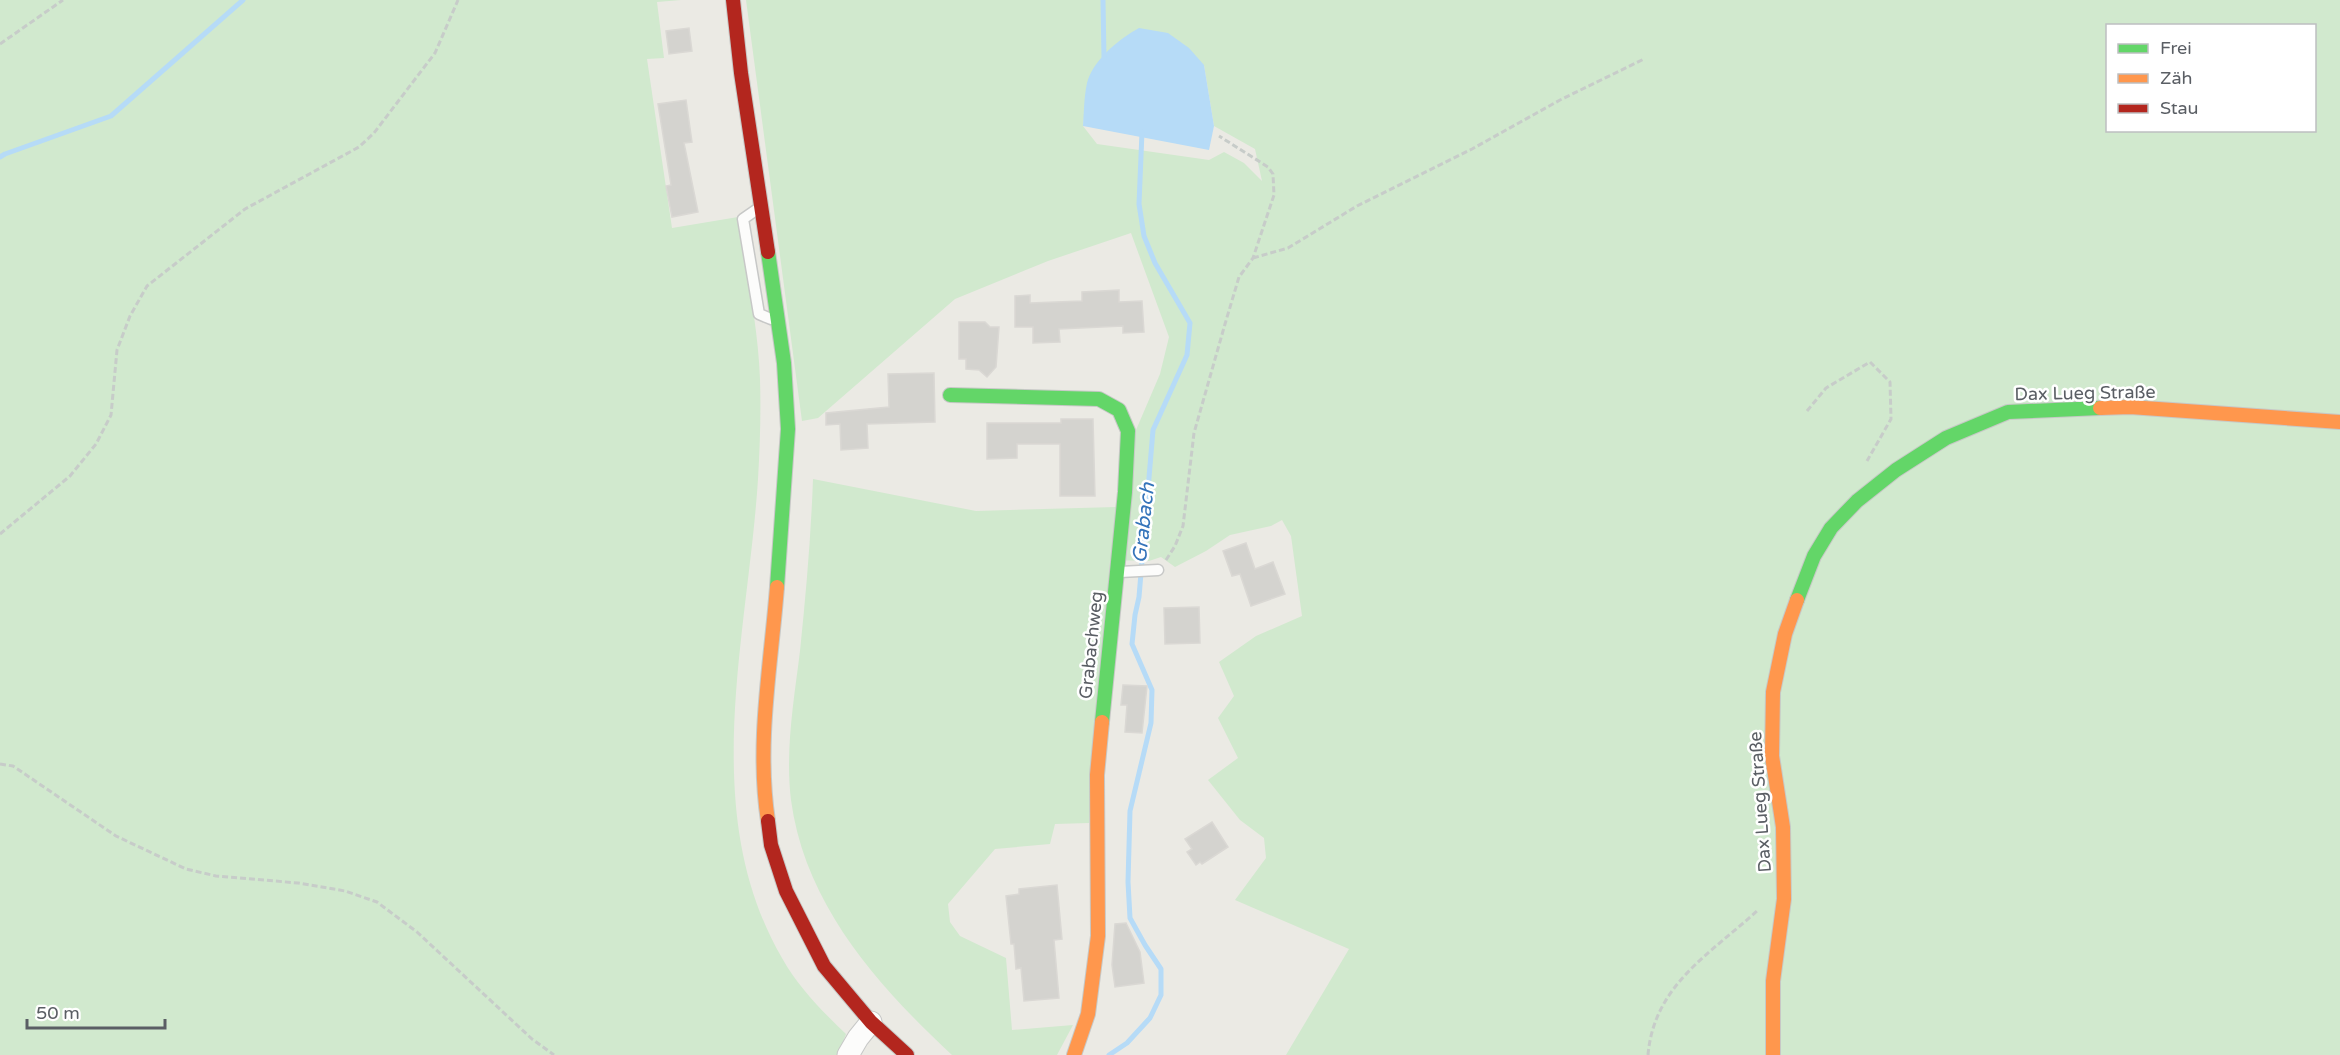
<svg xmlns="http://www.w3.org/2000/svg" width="2340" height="1055" font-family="'Varela Round',sans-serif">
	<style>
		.green { fill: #d1e9ce; fill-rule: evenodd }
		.water { fill: #b6dbf7 }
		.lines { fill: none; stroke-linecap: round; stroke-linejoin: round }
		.stream { stroke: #b6dbf7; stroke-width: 5 }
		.building { fill: #d4d3cf; stroke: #dad8d4; stroke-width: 1.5 }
		.lane-casing { stroke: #c7c8c7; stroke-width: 13 }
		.street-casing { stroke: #c7c8c7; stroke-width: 23 }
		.fast-casing { stroke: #c7c8c6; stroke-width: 16 }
		.slow-casing { stroke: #c7c8c6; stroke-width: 16 }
		.jam-casing { stroke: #c7c8c6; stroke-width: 16 }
		.path { stroke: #c7ccc9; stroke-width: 3; stroke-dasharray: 6 3; stroke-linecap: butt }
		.lane { stroke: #fcfcfb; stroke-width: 10 }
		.street { stroke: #fcfcfb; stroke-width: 21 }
		.fast { stroke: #63d668; stroke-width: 14 }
		.slow { stroke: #ff974d; stroke-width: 14 }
		.jam { stroke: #b3261e; stroke-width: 14 }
		.labels { text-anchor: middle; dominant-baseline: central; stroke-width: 5; stroke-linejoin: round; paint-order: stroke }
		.street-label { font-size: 18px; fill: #5a5e64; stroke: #fff }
		.water-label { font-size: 20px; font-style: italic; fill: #3474ba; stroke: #fff }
	</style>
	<rect width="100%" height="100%" fill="#ebeae4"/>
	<path class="green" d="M0,0H681L657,2L664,58L647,59L672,228L738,217C746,271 758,325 760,379C761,412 760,446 758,479C748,636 697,812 782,958C798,987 823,1012 846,1034L838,1055H0Z
		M746,0H2340V1055H1286L1349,949L1235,900L1266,858L1264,838L1240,820L1208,780L1238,758L1218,718L1234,696L1219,662L1256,636L1302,616L1291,536L1282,520L1271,526L1230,535L1206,551L1175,567L1161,557L1149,561L1110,560L1089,823L1055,824L1050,844L995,849L948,904L950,922L960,936L1006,958L1012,1030L1073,1025L1057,1055H952C878,986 805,905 791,800C785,750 794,700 800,651C806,593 811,536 813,479L976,511L1116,507L1136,430L1160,374L1169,337L1131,233L1048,261L955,299L818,418L802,421ZM2108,26H2314V130H2108ZM1204,65L1214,126L1255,149L1262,181L1244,163L1224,152L1209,160L1097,144L1083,126L1088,82Z"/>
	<path class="water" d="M1139,28L1168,33L1189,48L1204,65L1214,126L1209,150L1083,126C1084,112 1084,97 1087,83C1093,60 1119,39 1139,28Z"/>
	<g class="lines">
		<path class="stream" d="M1103,0L1104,58
			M0,157L5,154L111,116L243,0
			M1109,1055L1127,1043L1150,1018L1161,995V969L1145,945L1130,918L1128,882L1130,811L1151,723L1152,690L1132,644L1135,615L1139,597L1153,430L1187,355L1190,323L1155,263L1144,236L1139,204L1142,132"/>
	</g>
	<path class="building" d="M689,28L692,51L669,54L666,31Z
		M686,100L692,142L684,143L698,212L672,217L666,186L671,185L658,104Z
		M1119,290V302L1142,301L1144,332L1123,333V326L1059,329L1060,342L1033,343V327H1015V296L1030,295V303L1082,301V292Z
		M959,322H985L990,327H999L996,367L987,377L979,370L966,369V359H959Z
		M934,373L935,422L867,424L868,448L841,450L840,424L826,425V413L889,407L888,374Z
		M1061,419H1093L1095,496H1060V444H1017V458L987,459V423H1061Z
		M1246,543L1255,569L1273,562L1285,594L1251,606L1240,574L1232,576L1223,551Z
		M1199,607L1200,643L1165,644L1164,608Z
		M1123,685L1147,686L1142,733L1125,732L1127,705H1121Z
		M1212,822L1228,847L1202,864L1200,862L1196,865L1187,852L1192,849L1185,839Z
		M1057,885L1062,939L1054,940L1059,998L1024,1001L1021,968L1016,969L1014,944H1011L1006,896L1019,894V889Z
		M1126,923L1140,952L1144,983L1115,987L1112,965L1115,924Z"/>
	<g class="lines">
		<defs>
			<path id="lane" d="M756,210L743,219L759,314L771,319
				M1120,572L1158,570"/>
			<path id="street" d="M848,1055L858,1038L871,1022"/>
			<path id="fast" d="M768,252L784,363L788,429L777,587
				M950,395L1099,399L1119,410L1128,431L1125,492L1102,722
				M1797,600L1814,556L1831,528L1857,501L1896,470L1946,438L2008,412L2100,408"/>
			<path id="slow" d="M2100,408L2130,407L2340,422
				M768,821C756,743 771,665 777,587
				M1074,1055L1088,1014L1098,936L1097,775L1102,722
				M1773,1055V981L1784,899L1783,827L1772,756L1773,692L1785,634L1797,600"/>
			<path id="jam" d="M733,0L741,73L768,252
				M768,821L771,845L786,891L824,966L871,1022L907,1055"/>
		</defs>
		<use href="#lane" class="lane-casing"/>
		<use href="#street" class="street-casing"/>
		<use href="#fast" class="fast-casing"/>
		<use href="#slow" class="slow-casing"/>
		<use href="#jam" class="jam-casing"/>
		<path class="path" d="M0,44L63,0
			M1253,258L1288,248L1357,206L1472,149L1560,100L1644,59
			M1807,411L1826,388L1870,362L1890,382L1891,419L1867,461
			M0,534L70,476L96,444L111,415L117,350L130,316L147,286L245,209L359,147L374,133L435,53L458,0
			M1166,560L1175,546L1183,526L1194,433L1225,324L1239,277L1253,258L1274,195L1273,174L1268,167L1219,136
			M0,764L13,766L116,836L186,869L216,876L298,883L345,891L377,902L417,932L532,1039L554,1055
			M1648,1055C1654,984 1712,953 1759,909"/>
		<use href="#lane" class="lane"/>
		<use href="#street" class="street"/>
		<use href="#fast" class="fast"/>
		<use href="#slow" class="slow"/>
		<use href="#jam" class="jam"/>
	</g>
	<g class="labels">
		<g class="street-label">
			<text transform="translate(2085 393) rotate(-1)">Dax Lueg Straße</text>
			<text transform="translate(1091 645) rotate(-84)">Grabachweg</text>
			<text transform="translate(1760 802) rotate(-94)">Dax Lueg Straße</text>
		</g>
		<g class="water-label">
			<text transform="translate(1144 523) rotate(-84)">Grabach</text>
		</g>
	</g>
	<rect x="2106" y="24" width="210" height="108" fill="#ffffff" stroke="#bdbfc1" stroke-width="1.5"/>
	<rect x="2118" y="44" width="30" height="9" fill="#63d668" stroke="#bdbfc1" stroke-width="1.5"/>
	<text x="2160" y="54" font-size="18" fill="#5a5e64">Frei</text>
	<rect x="2118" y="74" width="30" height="9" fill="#ff974d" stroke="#bdbfc1" stroke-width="1.5"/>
	<text x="2160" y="84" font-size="18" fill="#5a5e64">Zäh</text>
	<rect x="2118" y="104" width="30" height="9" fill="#b3261e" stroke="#bdbfc1" stroke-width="1.5"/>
	<text x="2160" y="114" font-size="18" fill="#5a5e64">Stau</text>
	<path d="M27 1019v9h138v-9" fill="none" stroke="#5a5e64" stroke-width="3"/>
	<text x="36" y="1019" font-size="18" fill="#5a5e64" stroke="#ffffff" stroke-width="4.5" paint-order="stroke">50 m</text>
</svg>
